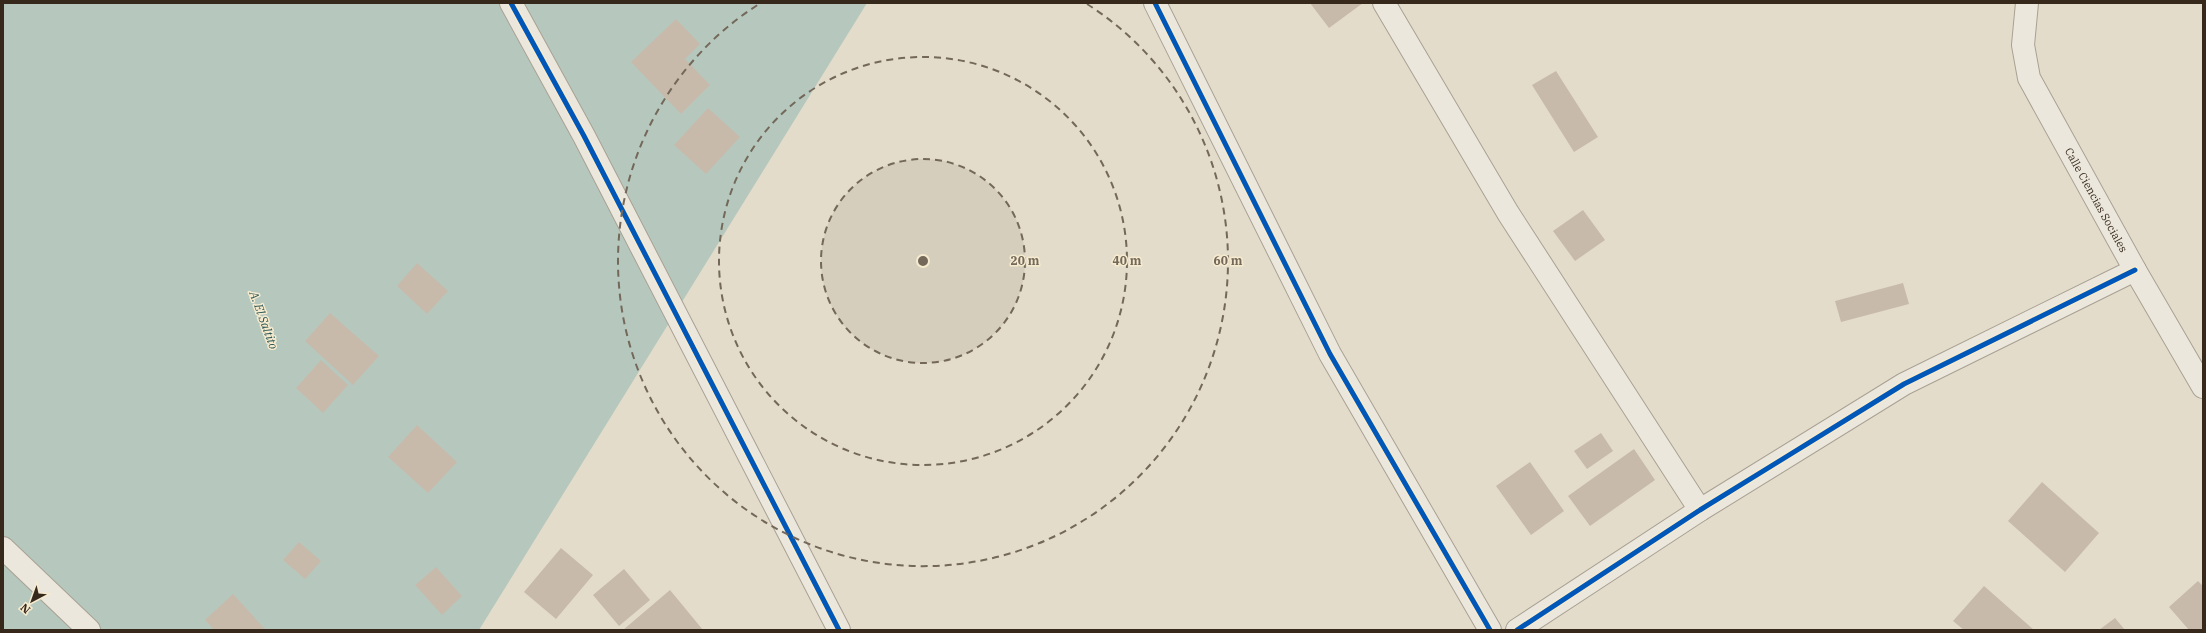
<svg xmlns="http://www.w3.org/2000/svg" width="2206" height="633" font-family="'IBM Plex Serif',serif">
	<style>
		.water { fill: #b6c8bd }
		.building { fill: #c7baab }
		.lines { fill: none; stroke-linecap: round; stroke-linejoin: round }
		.minor-casing { stroke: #a8a194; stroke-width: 24 }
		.minor { stroke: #ece7dc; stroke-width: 22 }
		.cycleway-casing { stroke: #f6ebcf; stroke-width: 8 }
		.cycleway { stroke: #0057b8; stroke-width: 5 }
		.ring { fill: none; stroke: #736859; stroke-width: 2; stroke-dasharray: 7 5 }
		.labels { text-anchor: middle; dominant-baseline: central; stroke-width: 3; stroke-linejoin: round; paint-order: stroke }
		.street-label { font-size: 11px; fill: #36291c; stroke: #f6ebcf }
		.water-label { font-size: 12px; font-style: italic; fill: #2b5654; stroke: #f6ebcf }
		.centre { fill: #736859; stroke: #f6ebcf; stroke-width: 2 }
		.ring-label { font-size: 12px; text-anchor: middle; font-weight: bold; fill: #736859; stroke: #f6ebcf; stroke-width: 3; stroke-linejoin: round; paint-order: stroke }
	</style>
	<rect width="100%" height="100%" fill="#e4dcca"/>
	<path class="water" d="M3,3H867L479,630H3Z"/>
	<path class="building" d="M1310,3H1363L1329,28Z
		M676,19L700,44L685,59L710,85L681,114L631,62Z
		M1556,71L1598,137L1574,152L1532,85Z
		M708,108L740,137L706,174L674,145Z
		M1583,210L1605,240L1575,261L1553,231Z
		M417,263L448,291L427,314L397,286Z
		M1903,283L1909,304L1841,322L1835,301Z
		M330,313L379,356L353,385L305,341Z
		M321,360L348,385L323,413L296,388Z
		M417,425L457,462L428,493L388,457Z
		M1601,433L1613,451L1587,469L1574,451Z
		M1634,449L1655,480L1590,526L1568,496Z
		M1530,462L1564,511L1531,535L1496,486Z
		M2042,482L2099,533L2065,572L2008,521Z
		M299,542L321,561L305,579L283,560Z
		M561,548L593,575L556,619L524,592Z
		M436,567L462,596L442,615L415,585Z
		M624,569L650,600L619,626L593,595Z
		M2198,581L2203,586V630H2189L2169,607Z
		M1984,586L2034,630H1964L1953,621Z
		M670,590L703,630H623Z
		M233,594L266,630H214L205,620Z
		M2115,618L2125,630H2099Z"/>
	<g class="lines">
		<defs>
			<g id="minor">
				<path d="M511,3L584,136L839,630"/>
				<path d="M1155,3L1330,354L1490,630"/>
				<path d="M1384,3L1508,213L1700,510"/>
				<path id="s1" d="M2027,3L2023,45L2029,78L2135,270L2203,387"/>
				<path d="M3,548L89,630"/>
				<path d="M1517,630L1700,510L1904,384L2135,270"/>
			</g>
		</defs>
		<use href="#minor" class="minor-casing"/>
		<use href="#minor" class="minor"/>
		<defs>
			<path id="cycleway" d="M511,3L584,136L839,630
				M1155,3L1330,354L1490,630
				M1517,630L1700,510L1904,384L2135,270"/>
		</defs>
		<use href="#cycleway" class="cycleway-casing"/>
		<use href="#cycleway" class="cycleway"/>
	</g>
	<circle cx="923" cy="261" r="102" fill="#736859" fill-opacity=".12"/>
	<g class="ring">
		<circle cx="923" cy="261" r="102"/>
		<circle cx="923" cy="261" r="204"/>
		<path d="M1087 4A305 305 0 1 1 759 4"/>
	</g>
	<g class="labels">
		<g class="street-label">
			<text stroke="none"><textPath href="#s1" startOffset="215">Calle Ciencias Sociales</textPath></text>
		</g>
		<g class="water-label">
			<text transform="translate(264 320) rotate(70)">A. El Saltito</text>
		</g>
	</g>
	<circle cx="923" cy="261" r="6" class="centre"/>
	<g class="ring-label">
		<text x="1025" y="265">20 m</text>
		<text x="1127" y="265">40 m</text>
		<text x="1228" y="265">60 m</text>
	</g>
	<rect width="2206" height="633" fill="none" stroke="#36291c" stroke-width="8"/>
	<g transform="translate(32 601) rotate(221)" stroke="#f6ebcf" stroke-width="3" paint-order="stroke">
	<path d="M0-3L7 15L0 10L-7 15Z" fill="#36291c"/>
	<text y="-6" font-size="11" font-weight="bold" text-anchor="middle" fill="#36291c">N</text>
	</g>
</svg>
